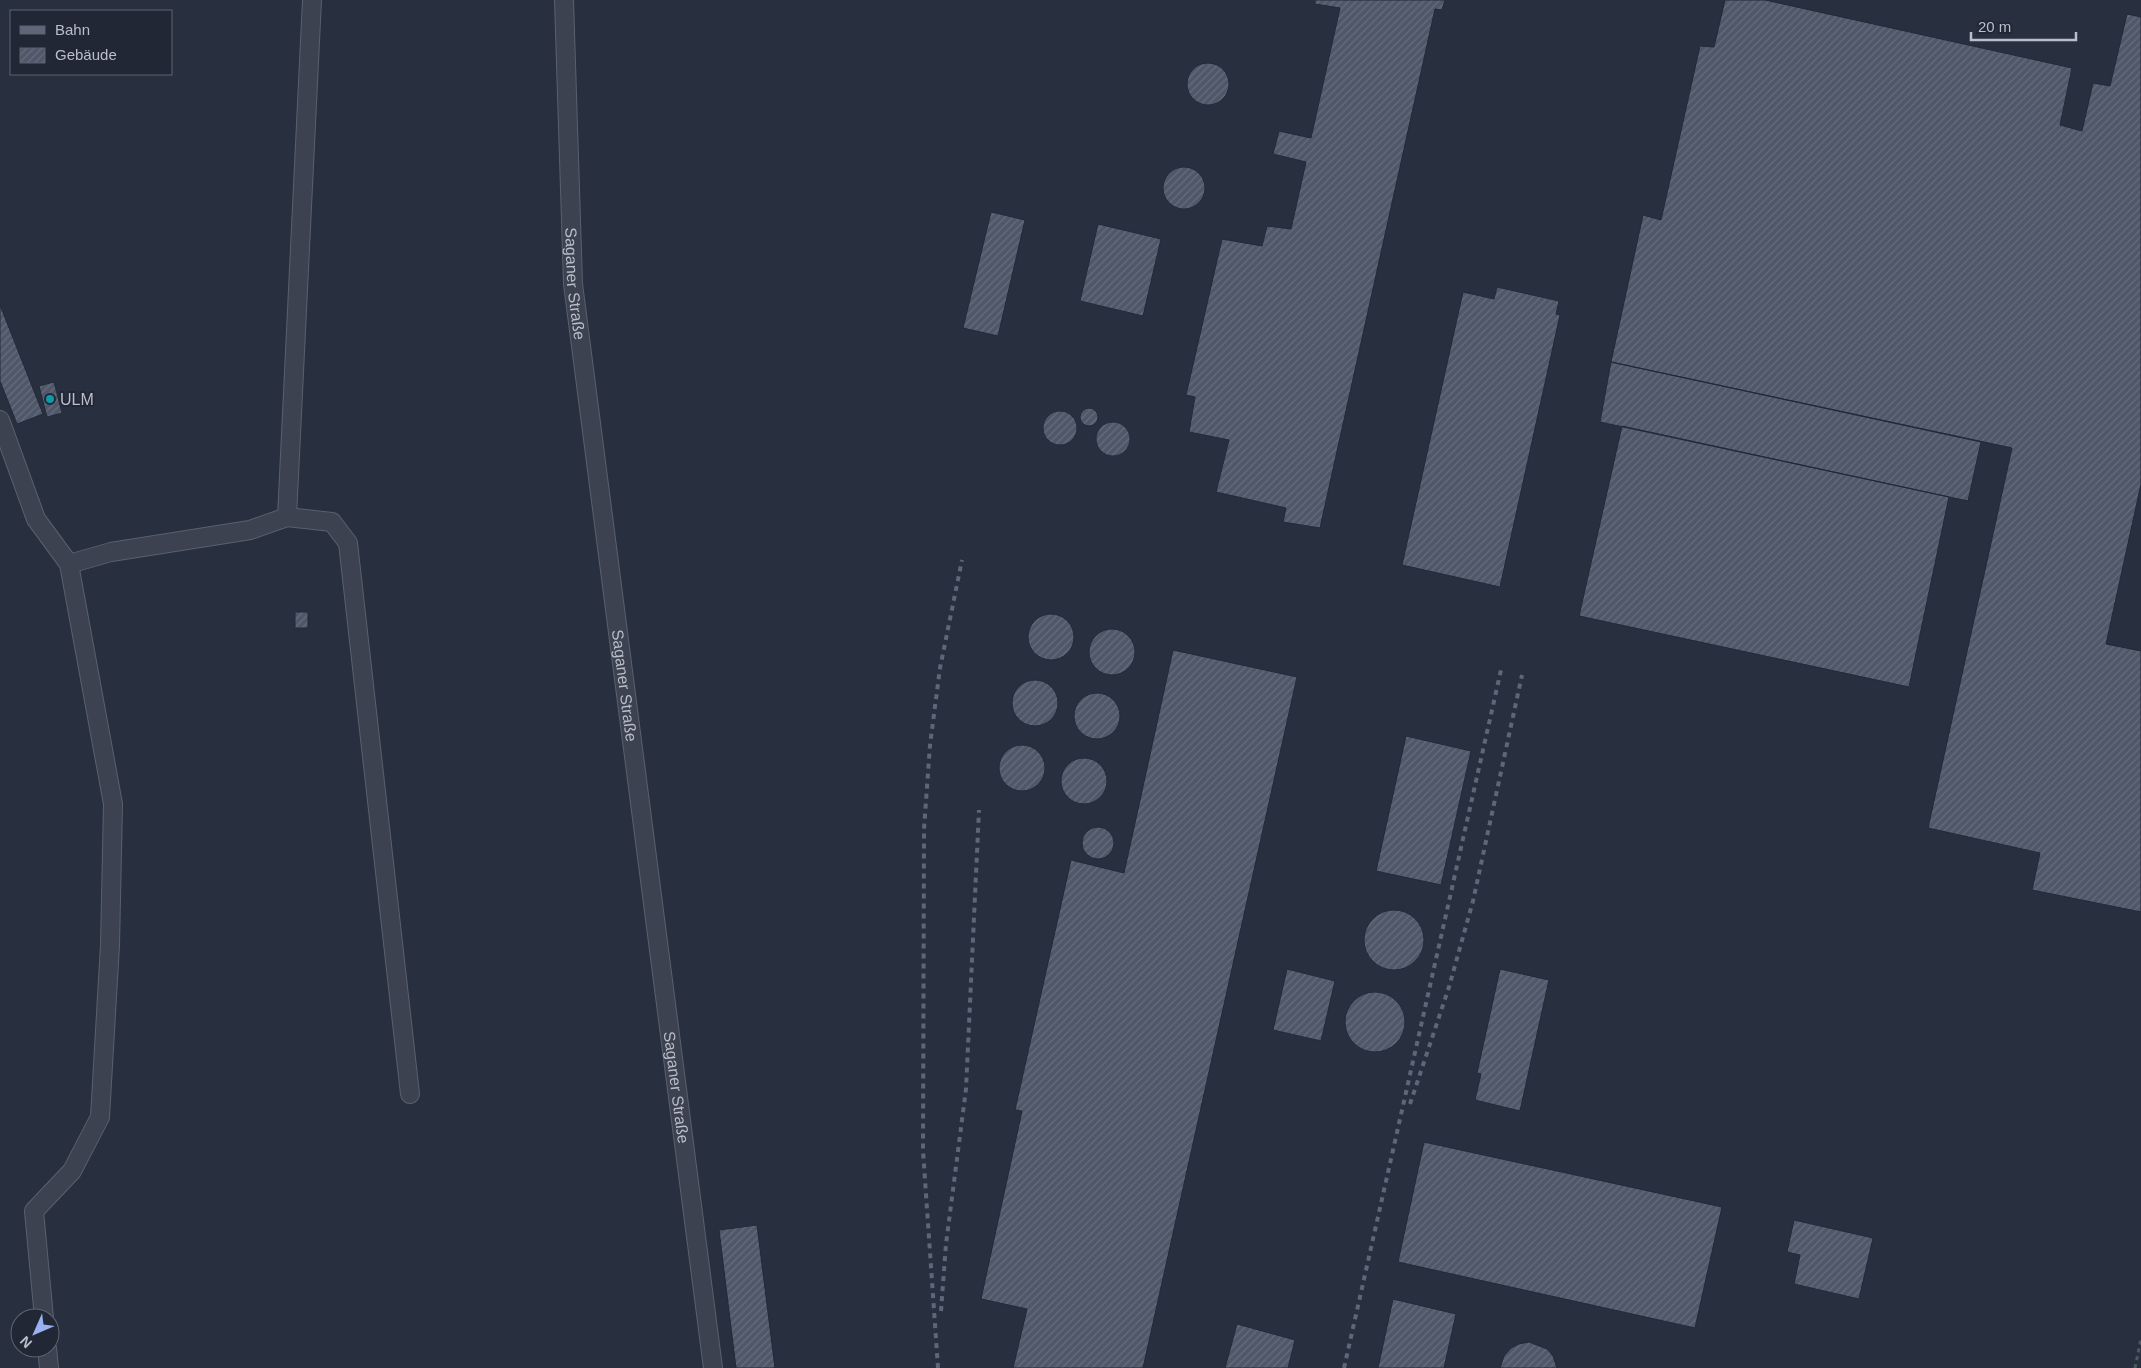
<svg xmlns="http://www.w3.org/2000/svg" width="2141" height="1368" font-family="Arial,sans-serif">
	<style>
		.building { fill: url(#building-hatch); stroke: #232937 }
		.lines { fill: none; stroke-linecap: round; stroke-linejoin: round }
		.service-casing { stroke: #5a606d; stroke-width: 20 }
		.path { stroke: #4a5b60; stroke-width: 3; stroke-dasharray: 4 4; stroke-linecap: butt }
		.service { stroke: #3c4250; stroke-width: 18 }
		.rail { stroke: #5f6677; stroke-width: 4; stroke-dasharray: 5 5; stroke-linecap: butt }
		.culture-dot { fill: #0f9aa8; stroke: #212735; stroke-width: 2 }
		.labels { text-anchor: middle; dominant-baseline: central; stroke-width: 4; stroke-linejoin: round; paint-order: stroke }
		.street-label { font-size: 16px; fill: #b9beca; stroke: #212735 }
		.poi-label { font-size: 16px; fill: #b9beca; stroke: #212735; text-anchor: start }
	</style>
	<defs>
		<pattern id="building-hatch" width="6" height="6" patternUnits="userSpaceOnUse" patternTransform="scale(1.25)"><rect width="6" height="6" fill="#4f5769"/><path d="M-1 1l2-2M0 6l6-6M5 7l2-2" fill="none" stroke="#666d7d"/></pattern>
	</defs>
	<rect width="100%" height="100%" fill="#283040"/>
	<path class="building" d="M1315,0H1445L1442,10L1435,9L1320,528L1283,522L1286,508L1216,492L1229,440L1189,432L1195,397L1186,395L1222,239L1262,246L1267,226L1291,229L1306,162L1273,154L1279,131L1311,138L1340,8L1315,4Z
		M1725,0H1765L2072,68L2060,125L2082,131L2093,83L2110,86L2127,14L2141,17V484L2106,644L2141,651V912L2032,890L2040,853L1928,828L2012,448L1611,362L1643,215L1661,220L1700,46L1714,47Z
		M1187 84a21 21 0 1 1 42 0a21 21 0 1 1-42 0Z
		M1163 188a21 21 0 1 1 42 0a21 21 0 1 1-42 0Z
		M991,212L1025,220L998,336L963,328Z
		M1098,224L1161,239L1143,316L1080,301Z
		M1497,287L1559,301L1556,314L1560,315L1500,587L1402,565L1463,292L1494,299Z
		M0,305L43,414L17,424L0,381Z
		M1611,362L1981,442L1968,501L1600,422Z
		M54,382L62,413L47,417L39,386Z
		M1080 417a9 9 0 1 1 18 0a9 9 0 1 1-18 0Z
		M1043 428a17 17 0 1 1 34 0a17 17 0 1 1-34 0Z
		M1096 439a17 17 0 1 1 34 0a17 17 0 1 1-34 0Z
		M1622,426L1949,497L1909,687L1579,616Z
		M295,612H308V628H295Z
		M1028 637a23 23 0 1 1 46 0a23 23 0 1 1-46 0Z
		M1089 652a23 23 0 1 1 46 0a23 23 0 1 1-46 0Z
		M1173,650L1297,677L1143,1368H1013L1027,1309L981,1299L1022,1111L1015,1110L1071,860L1124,873Z
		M1012 703a23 23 0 1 1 46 0a23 23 0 1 1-46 0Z
		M1074 716a23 23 0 1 1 46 0a23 23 0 1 1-46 0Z
		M1406,736L1471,751L1441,885L1376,871Z
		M999 768a23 23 0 1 1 46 0a23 23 0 1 1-46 0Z
		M1061 781a23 23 0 1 1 46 0a23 23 0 1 1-46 0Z
		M1082 843a16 16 0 1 1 32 0a16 16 0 1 1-32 0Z
		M1364 940a30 30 0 1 1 60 0a30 30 0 1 1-60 0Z
		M1287,969L1335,981L1321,1041L1273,1030Z
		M1500,969L1549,980L1520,1111L1475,1100L1481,1074L1477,1073Z
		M1345 1022a30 30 0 1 1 60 0a30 30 0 1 1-60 0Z
		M1424,1142L1722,1207L1695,1328L1398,1262Z
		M1794,1220L1873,1238L1859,1299L1794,1284L1800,1255L1787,1252Z
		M757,1225L775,1368H736L719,1230Z
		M1393,1299L1456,1314L1444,1368H1378Z
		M1237,1324L1295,1340L1288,1368H1225Z
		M1529,1342L1547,1349L1553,1356L1557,1368H1500L1504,1356L1511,1348L1519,1344Z"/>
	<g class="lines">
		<defs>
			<g id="service">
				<path id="s1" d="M564,0L573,284L713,1368"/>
				<path d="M0,420L36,519L69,564L113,804L110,945L100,1117L72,1171L34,1211L44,1318"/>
				<path d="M287,517L332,522L348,543L410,1094"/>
				<path d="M69,564L111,552L250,530L287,517L312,0"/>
				<path d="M47,1348L49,1368"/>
			</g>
		</defs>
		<use href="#service" class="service-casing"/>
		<path class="path" d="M2135,1368L2141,1339"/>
		<use href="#service" class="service"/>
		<path class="rail" d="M1410,1104L1449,987L1473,901L1522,675
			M941,1311L946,1244L966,1089L979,810
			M938,1368L923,1151L924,829L930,745L940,668L962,560
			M1344,1368L1501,670"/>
	</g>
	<circle class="culture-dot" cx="50" cy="399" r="5"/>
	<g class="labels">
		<g class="street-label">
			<text stroke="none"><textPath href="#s1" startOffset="284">Saganer Straße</textPath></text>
			<text stroke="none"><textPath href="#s1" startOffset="689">Saganer Straße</textPath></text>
			<text stroke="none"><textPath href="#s1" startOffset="1094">Saganer Straße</textPath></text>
		</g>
		<g class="poi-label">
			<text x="60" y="399">ULM</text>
		</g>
	</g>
	<rect x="10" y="10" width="162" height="65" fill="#212735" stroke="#5e6371"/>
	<rect x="20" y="26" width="25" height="8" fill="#5f6677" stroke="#5e6371"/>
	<text x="55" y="35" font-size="15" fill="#b9beca">Bahn</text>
	<rect x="20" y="48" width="25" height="15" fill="url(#building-hatch)" stroke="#5e6371"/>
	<text x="55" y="60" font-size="15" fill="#b9beca">Gebäude</text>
	<g transform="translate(35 1333) rotate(225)"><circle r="24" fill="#212735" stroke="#5e6371"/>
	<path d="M0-4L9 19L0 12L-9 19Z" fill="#97b1f1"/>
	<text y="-8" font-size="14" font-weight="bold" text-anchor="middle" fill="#b9beca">N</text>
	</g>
	<path d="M1971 32v8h105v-8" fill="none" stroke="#b9beca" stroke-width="2.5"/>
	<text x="1978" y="32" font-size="15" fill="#b9beca" stroke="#212735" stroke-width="4" paint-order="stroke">20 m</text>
</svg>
